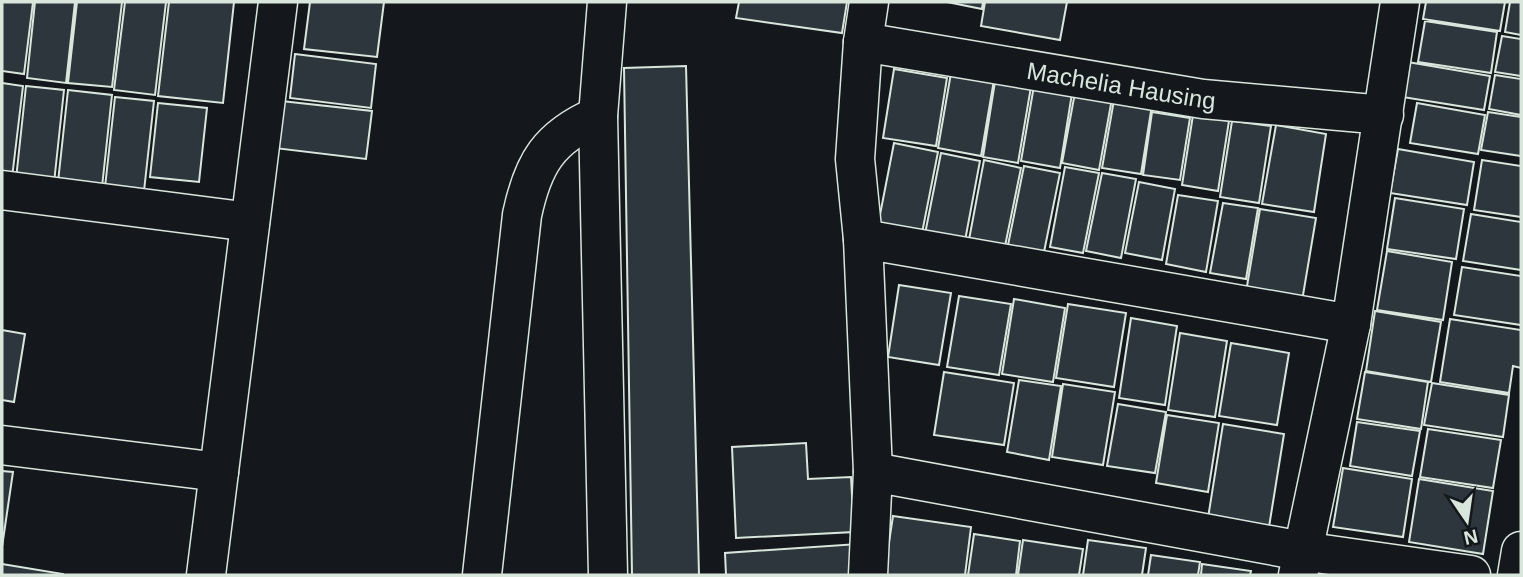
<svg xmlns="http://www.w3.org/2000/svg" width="1523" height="577" font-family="Helvetica,sans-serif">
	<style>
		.building { fill: #2c363c; stroke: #d8e6dc; stroke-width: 2 }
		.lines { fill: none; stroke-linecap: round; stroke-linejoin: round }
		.minor-casing { stroke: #d8e6dc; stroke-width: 41 }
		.minor { stroke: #14181c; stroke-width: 38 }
		.labels { text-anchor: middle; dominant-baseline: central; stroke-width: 5; stroke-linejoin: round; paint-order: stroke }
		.street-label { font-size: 24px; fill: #d8e6dc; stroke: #14181c }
	</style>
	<rect width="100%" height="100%" fill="#14181c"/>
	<path class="building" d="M2,2H33L24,74L2,71Z
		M35,2H75L66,83L27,78Z
		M77,2H122L112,87L68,83Z
		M125,2H166L155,95L114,90Z
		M169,2H234L223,103L158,96Z
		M310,2H384L377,57L304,49Z
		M739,2H847L842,33L736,18Z
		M947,2H983L982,9Z
		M985,2H1067L1060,40L981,26Z
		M1426,2H1505L1500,31L1423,19Z
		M1510,2H1521V35L1505,32Z
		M1425,21L1497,32L1491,73L1418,62Z
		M1502,36L1521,39V76L1495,72Z
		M295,54L376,64L371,108L290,98Z
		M1396,60L1490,76L1484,110L1390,95Z
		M686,66L699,575H632L624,68Z
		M894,69L947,78L936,146L883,138Z
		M997,69L1033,75L1018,163L983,157Z
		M951,73L994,80L981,156L938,148Z
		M1036,74L1074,81L1060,168L1021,161Z
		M1495,75L1521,79V115L1489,109Z
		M2,83L23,86L12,178L2,177Z
		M26,86L64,90L54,183L16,179Z
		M1076,87L1113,93L1099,170L1062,163Z
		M68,90L112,95L102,187L58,182Z
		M115,97L154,101L144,191L105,187Z
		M272,100L372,111L366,159L266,147Z
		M1114,100L1152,105L1141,174L1102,168Z
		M158,103L207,108L199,182L150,177Z
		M1417,103L1485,115L1478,154L1410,143Z
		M1152,112L1190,118L1180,180L1143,175Z
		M1488,112L1521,117V156L1481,150Z
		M1193,115L1229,121L1218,191L1182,185Z
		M1232,121L1271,126L1259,203L1220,197Z
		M1276,125L1326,134L1314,212L1262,204Z
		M894,143L938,152L921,238L877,230Z
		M1398,149L1474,162L1467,205L1390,193Z
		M941,153L980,161L964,246L924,239Z
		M984,160L1021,168L1004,251L968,245Z
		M1482,160L1521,166V217L1474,210Z
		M1024,166L1060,173L1044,252L1008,245Z
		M1065,167L1099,173L1083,253L1050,247Z
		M1102,173L1136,179L1121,258L1086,251Z
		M1139,182L1175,189L1162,260L1125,253Z
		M1178,195L1218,201L1206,272L1166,264Z
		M1395,198L1464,209L1456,259L1387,249Z
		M1223,203L1258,208L1246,279L1210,273Z
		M1260,209L1316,218L1301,307L1245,298Z
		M1471,214L1521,222V270L1463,261Z
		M1387,251L1452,262L1443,320L1377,310Z
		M1462,267L1521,276V325L1454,315Z
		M899,285L951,293L939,365L888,357Z
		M959,296L1011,304L999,375L947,367Z
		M1014,299L1065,308L1053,382L1002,374Z
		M1068,304L1126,313L1114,387L1056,378Z
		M1375,311L1441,322L1431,382L1366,371Z
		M1131,318L1177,326L1165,405L1119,398Z
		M1450,319L1521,330V368L1513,366L1509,393L1440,382Z
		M2,330L25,334L14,402L2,400Z
		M1180,333L1227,341L1215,417L1168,410Z
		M1231,343L1289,353L1277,425L1219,416Z
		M944,372L1014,383L1004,445L934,435Z
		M1365,372L1428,382L1421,429L1357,419Z
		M1019,380L1061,386L1049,460L1007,452Z
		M1432,383L1509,395L1503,437L1424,425Z
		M1063,384L1115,392L1103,465L1052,457Z
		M1118,404L1166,412L1155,473L1107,466Z
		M1167,415L1219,423L1208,492L1156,483Z
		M1357,422L1420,431L1412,476L1350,466Z
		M1223,424L1284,434L1269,527L1208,518Z
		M1428,429L1501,440L1493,488L1420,477Z
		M806,443L808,479L851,477L854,532L736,538L732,447Z
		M1343,468L1412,479L1403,537L1333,527Z
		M2,471L13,472L2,547Z
		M1419,479L1493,491L1483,554L1409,542Z
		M893,516L971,527L965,575H884Z
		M974,534L1020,541L1016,575H968Z
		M1023,540L1083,549L1079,575H1018Z
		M1088,540L1146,548L1142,575H1083Z
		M858,544L860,575H726L725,553Z
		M1151,555L1200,562L1198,575H1148Z
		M2,564L63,574V575H2Z
		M1202,564L1251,571L1250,575H1201Z"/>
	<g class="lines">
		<defs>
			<g id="minor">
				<path d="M607,2L598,116L608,575"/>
				<path id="s1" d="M863,42L1203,99L1384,115"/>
				<path d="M2,190L250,222"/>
				<path d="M863,239L1351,324"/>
				<path d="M2,445L219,472"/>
				<path d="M873,472L1302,551L1471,575"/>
				<path d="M206,575L278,2"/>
				<path d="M482,575L522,215C533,163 549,137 598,116"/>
				<path d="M868,575L873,472L863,239L855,159L863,42L869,2"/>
				<path d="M1298,575L1351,324L1400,2"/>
				<path d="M1517,575L1521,551"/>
			</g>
		</defs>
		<use href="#minor" class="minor-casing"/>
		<use href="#minor" class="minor"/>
	</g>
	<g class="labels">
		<g class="street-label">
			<text stroke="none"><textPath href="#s1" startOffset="262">Machelia Hausing</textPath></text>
		</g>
	</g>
	<rect width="1523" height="577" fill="none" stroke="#d8e6dc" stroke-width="7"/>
	<g transform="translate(1467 521) rotate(167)" stroke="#14181c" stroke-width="5" paint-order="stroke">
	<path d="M0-5L12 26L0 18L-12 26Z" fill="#d8e6dc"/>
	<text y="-10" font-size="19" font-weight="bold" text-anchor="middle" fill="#d8e6dc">N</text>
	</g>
</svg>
